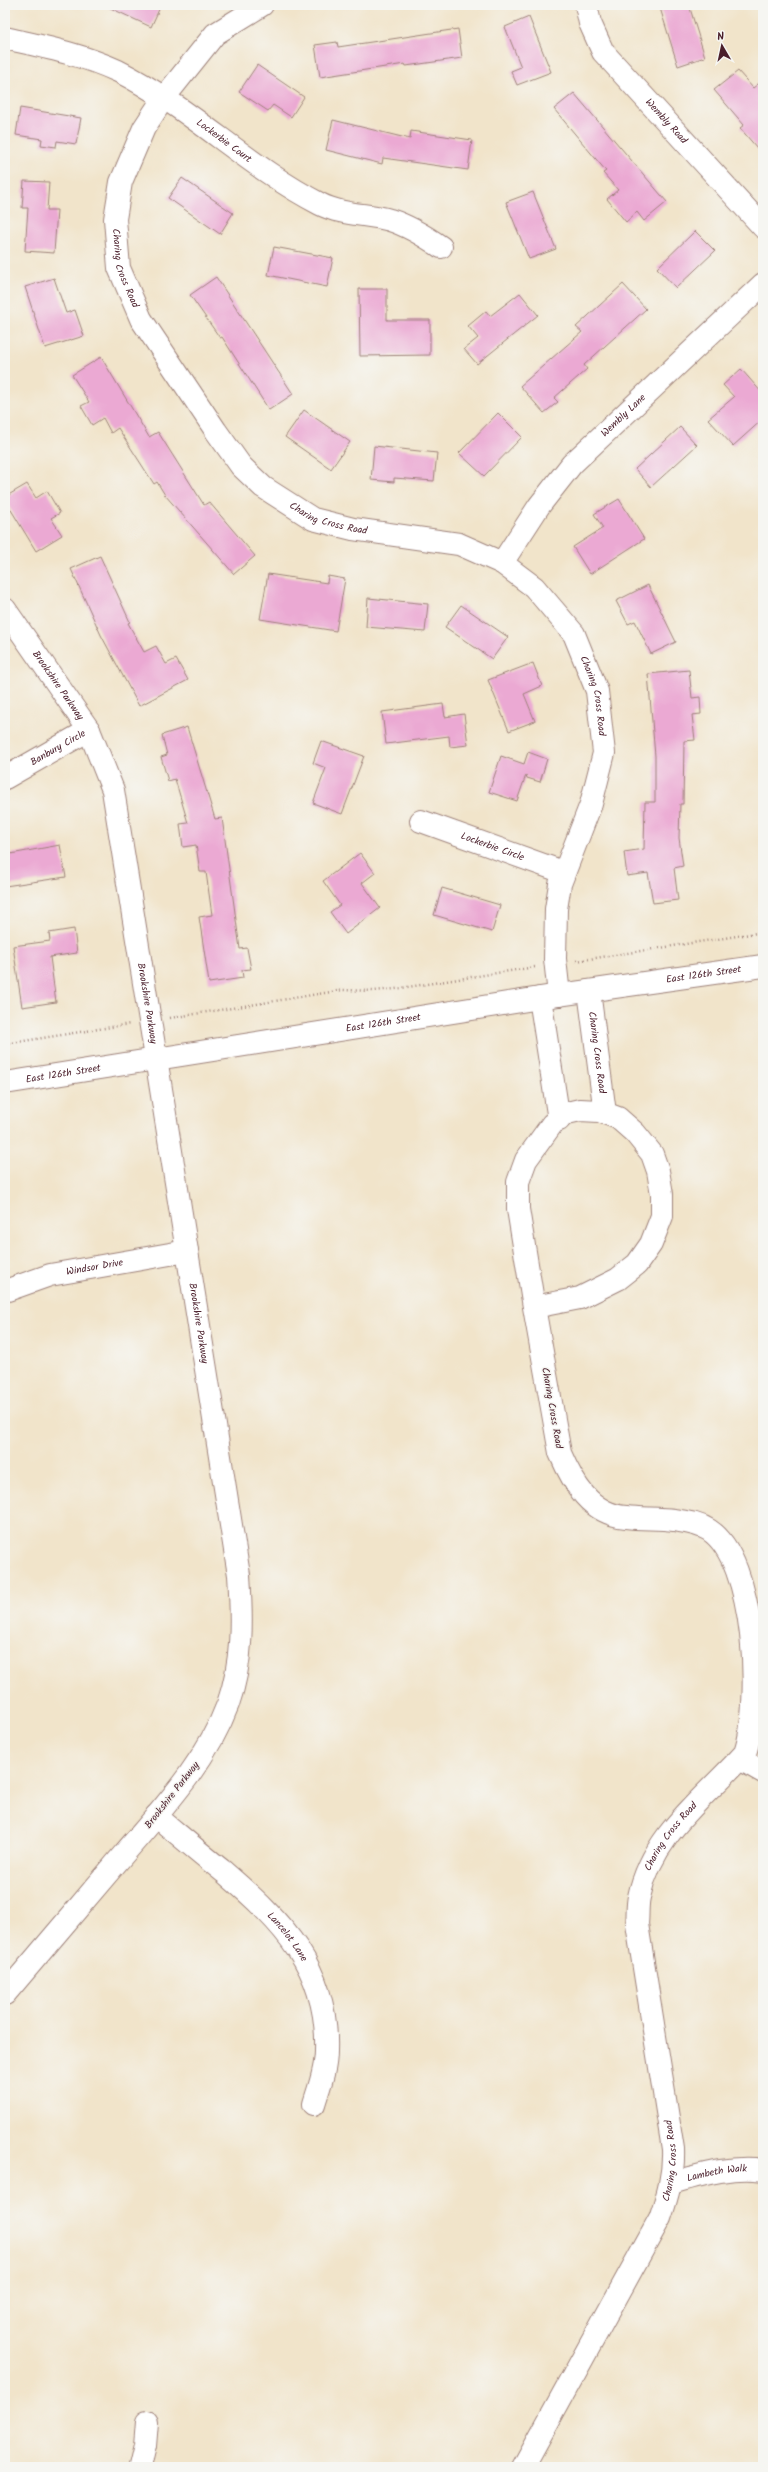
<svg xmlns="http://www.w3.org/2000/svg" width="768" height="2472" font-family="Kalam,sans-serif">
	<style>
		.building { fill: #eba9d3 }
		.lines { fill: none; stroke-linecap: round; stroke-linejoin: round }
		.minor-casing { stroke: #9e827a; stroke-width: 24 }
		.path { stroke: #9e827a; stroke-width: 2.5; stroke-dasharray: 1 3; stroke-linecap: butt }
		.minor { stroke: #fff; stroke-width: 22 }
		.labels { text-anchor: middle; dominant-baseline: central; stroke-width: 3; stroke-linejoin: round; paint-order: stroke }
		.street-label { font-size: 10px; fill: #4a1f2b; stroke: #f6f6f2 }
	</style>
	<rect width="100%" height="100%" fill="#f6f6f2"/>
	<filter id="ink" filterUnits="userSpaceOnUse"><feTurbulence type="fractalNoise" baseFrequency=".025" numOctaves="2"/><feDisplacementMap in="SourceGraphic" scale="8" xChannelSelector="R" yChannelSelector="G"/><feConvolveMatrix kernelMatrix="1 2 1 2 8 2 1 2 1" color-interpolation-filters="sRGB"/></filter>
	<filter id="wash" filterUnits="userSpaceOnUse"><feTurbulence type="fractalNoise" baseFrequency=".012" numOctaves="4" result="noise"/><feDisplacementMap in="SourceGraphic" scale="16" xChannelSelector="R" yChannelSelector="G"/><feGaussianBlur stdDeviation="0.9" result="paint"/><feColorMatrix in="noise" values="0 0 0 0 0 0 0 0 0 0 0 0 0 0 0 0 0 1.4 0 .05"/><feComposite in="paint" operator="in"/></filter>
	<g filter="url(#wash)">
		<rect width="100%" height="100%" fill="#f1e4ca"/>
		<g id="blocks">
			<path class="building" d="M104,5H161L151,27Z
				M670,5H689L705,57L678,66L660,8Z
				M529,17L551,72L517,85L511,71L521,67L505,27Z
				M458,29L462,58L406,66L405,64L320,77L315,45L337,42L338,47Z
				M257,65L304,97L291,117L273,105L268,111L239,92Z
				M738,71L753,88L763,80V155L740,128L744,125L714,90Z
				M574,93L667,202L644,221L637,212L626,222L607,199L618,190L603,173L606,171L554,109Z
				M20,108L81,118L76,144L57,141L56,147L41,145L42,139L16,135Z
				M333,120L410,139L411,131L472,140L468,170L383,158L382,164L326,150Z
				M182,178L233,213L220,234L168,198Z
				M24,181L49,182L47,210H57L54,253L25,251L28,208H22Z
				M533,192L556,249L529,259L506,202Z
				M695,231L715,251L676,288L657,268Z
				M274,247L333,258L327,287L268,275Z
				M216,277L293,394L269,410L222,337L220,338L190,295Z
				M54,278L66,313L75,310L84,336L45,348L25,287Z
				M623,284L646,309L584,365L587,369L554,398L558,402L544,413L520,386L582,332L576,327Z
				M359,289H387V320H430V355L360,356Z
				M520,293L538,315L477,364L464,349L478,338L468,326L486,311L490,316Z
				M101,357L149,437L158,432L204,505L209,502L255,556L234,574L165,495L157,482L154,484L118,428L111,433L103,418L92,425L81,406L89,402L72,375Z
				M741,369L763,394V419L733,446L708,419L734,397L723,385Z
				M304,410L350,442L331,469L285,437Z
				M498,413L522,437L484,476L459,453Z
				M680,427L697,445L651,487L635,469Z
				M374,446L437,453L434,481L394,478V482L371,480Z
				M27,484L36,498L47,491L60,513L51,518L62,535L36,551L5,500V497Z
				M619,499L644,539L590,574L573,547L603,528L594,514Z
				M100,556L130,622L128,623L144,652L156,646L166,664L176,659L188,680L139,706L101,635L71,569Z
				M268,574L327,583L328,576L345,579L336,631L260,619Z
				M648,585L676,642L651,654L635,621L628,624L616,601Z
				M368,598L428,604L425,632L366,627Z
				M461,605L508,637L492,659L445,627Z
				M533,663L542,686L524,694L535,721L509,731L488,680Z
				M689,670L692,698L700,697L701,714L692,715L695,740L684,741L683,804H680L679,838L683,866L674,868L678,900L653,903L648,873L627,876L624,852L644,849L645,802H655V756L648,674Z
				M443,704L445,717L464,714L468,745L450,747L449,736L386,744L382,712Z
				M187,727L215,819L222,818L240,949L247,948L251,969L242,970L243,978L209,983L199,917L212,915L206,872H200L196,845L183,847L180,824L188,823L175,779L168,781L161,757L167,755L162,735Z
				M321,741L364,756L342,814L313,803L326,768L313,763Z
				M528,752L547,759L540,782L527,778L526,775L517,801L489,792L501,756L524,764Z
				M60,845L66,877L5,886V855Z
				M360,853L375,873L362,883L380,908L346,934L330,912L340,905L323,881Z
				M442,888L500,905L492,932L434,915Z
				M74,929L77,953L50,957L56,1002L22,1007L13,946L50,941L49,933Z"/>
		</g>
	</g>
	<g filter="url(#ink)">
		<use href="#blocks" fill-opacity="0" stroke="#9e827a" stroke-width="1"/>
		<g class="lines">
			<defs>
				<g id="minor">
					<path id="s1" d="M262,5L215,34L163,99L144,128L121,182L115,219L119,268L141,319L216,431L241,466L263,487L313,519L353,529L459,544L502,563L534,587L574,634L597,691L604,753L591,804L560,884L556,909L555,959L559,995"/>
					<path id="s2" d="M586,5L590,23L603,52L763,227"/>
					<path id="s3" d="M5,38C44,47 81,54 118,71C190,107 248,167 320,204C341,215 368,214 390,220C409,226 425,236 441,247"/>
					<path id="s4" d="M502,563L539,506L572,464L763,284"/>
					<path id="s5" d="M5,609L89,730L113,790L239,1575C242,1618 243,1662 228,1704C206,1763 163,1808 123,1855C84,1901 44,1948 5,1994"/>
					<path id="s6" d="M5,778L89,730"/>
					<path id="s7" d="M421,821L563,872"/>
					<path id="s8" d="M589,991L605,1113"/>
					<path d="M540,998L559,1120"/>
					<path id="s9" d="M5,1083L559,995L763,966"/>
					<path id="s10" d="M5,1291L50,1275L187,1251"/>
					<path d="M740,1759L763,1772"/>
					<path id="s11" d="M156,1816C179,1835 201,1854 224,1872C282,1922 329,1968 326,2051C326,2070 319,2087 314,2104"/>
					<path id="s12" d="M671,2183C700,2175 733,2165 763,2170"/>
					<path d="M140,2467L145,2446L147,2422"/>
					<path id="s13" d="M523,2467L660,2218C668,2195 674,2174 673,2149L637,1924C638,1915 637,1905 639,1897C652,1834 705,1798 745,1753C762,1704 756,1560 709,1530C698,1523 686,1522 674,1520C658,1518 642,1519 626,1517C590,1514 573,1483 560,1453L534,1307L518,1209V1182L526,1160L552,1124L567,1113L580,1110L599,1111L618,1118L635,1133L652,1154L658,1171L662,1194V1216L651,1244L637,1264L618,1279L580,1298L534,1307"/>
				</g>
			</defs>
			<use href="#minor" class="minor-casing"/>
			<path class="path" d="M576,961L763,932
				M170,1018L343,990L374,991L395,989L535,967
				M5,1044L130,1024"/>
			<use href="#minor" class="minor"/>
		</g>
	</g>
	<g class="labels">
		<g class="street-label">
			<text stroke="none"><textPath href="#s2" startOffset="144">Wembly Road</textPath></text>
			<text stroke="none"><textPath href="#s3" startOffset="245">Lockerbie Court</textPath></text>
			<text stroke="none"><textPath href="#s1" startOffset="320">Charing Cross Road</textPath></text>
			<text stroke="none"><textPath href="#s4" startOffset="192">Wembly Lane</textPath></text>
			<text stroke="none"><textPath href="#s1" startOffset="656">Charing Cross Road</textPath></text>
			<text stroke="none"><textPath href="#s5" startOffset="93">Brookshire Parkway</textPath></text>
			<text stroke="none"><textPath href="#s1" startOffset="1004">Charing Cross Road</textPath></text>
			<text stroke="none"><textPath href="#s6" startOffset="61">Banbury Circle</textPath></text>
			<text stroke="none"><textPath href="#s7" startOffset="76">Lockerbie Circle</textPath></text>
			<text stroke="none"><textPath href="#s9" startOffset="707">East 126th Street</textPath></text>
			<text stroke="none"><textPath href="#s5" startOffset="428">Brookshire Parkway</textPath></text>
			<text stroke="none"><textPath href="#s9" startOffset="383">East 126th Street</textPath></text>
			<text stroke="none"><textPath href="#s8" startOffset="62">Charing Cross Road</textPath></text>
			<text stroke="none"><textPath href="#s9" startOffset="59">East 126th Street</textPath></text>
			<text stroke="none"><textPath href="#s10" startOffset="93">Windsor Drive</textPath></text>
			<text stroke="none"><textPath href="#s5" startOffset="752">Brookshire Parkway</textPath></text>
			<text transform="translate(552 1408) rotate(80)">Charing Cross Road</text>
			<text transform="translate(172 1795) rotate(-52)">Brookshire Parkway</text>
			<text stroke="none"><textPath href="#s13" startOffset="679">Charing Cross Road</textPath></text>
			<text stroke="none"><textPath href="#s11" startOffset="179">Lancelot Lane</textPath></text>
			<text stroke="none"><textPath href="#s13" startOffset="343">Charing Cross Road</textPath></text>
			<text stroke="none"><textPath href="#s12" startOffset="47">Lambeth Walk</textPath></text>
		</g>
	</g>
	<rect width="768" height="2472" fill="none" stroke="#f6f6f2" stroke-width="20"/>
	<g transform="translate(722 46) rotate(351)" stroke="#f6f6f2" stroke-width="3" paint-order="stroke">
	<path d="M0-3L7 15L0 10L-7 15Z" fill="#4a1f2b"/>
	<text y="-6" font-size="11" font-weight="bold" text-anchor="middle" fill="#4a1f2b">N</text>
	</g>
</svg>
